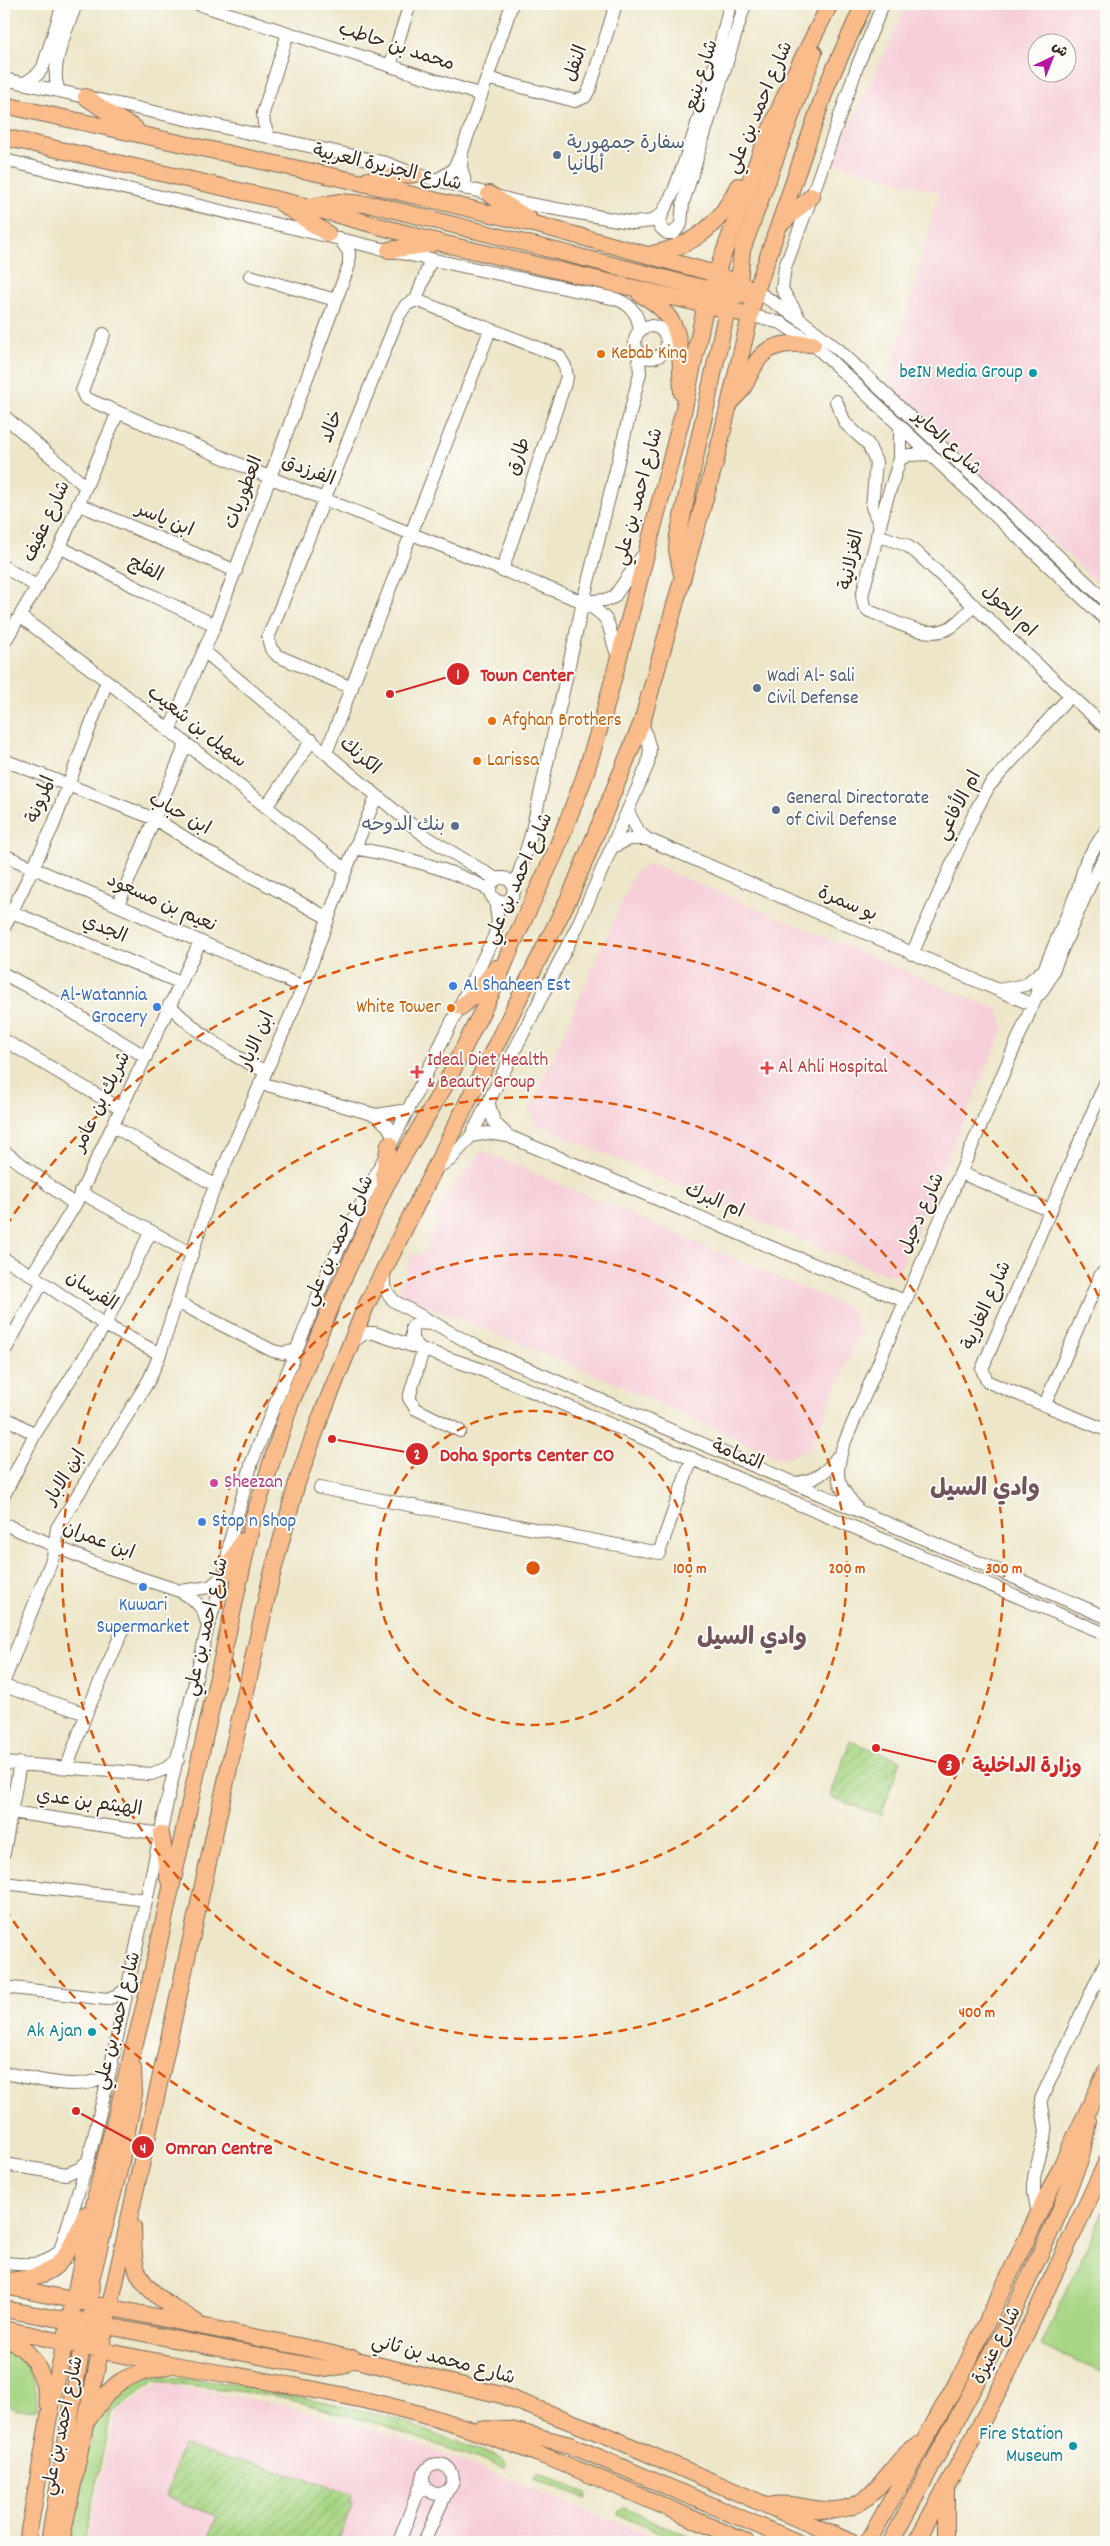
<svg xmlns="http://www.w3.org/2000/svg" width="1110" height="2546" font-family="Dekko,'Playpen Sans Arabic',sans-serif">
	<style>
		.built { fill: #f6cfd8; fill-rule: evenodd }
		.green { fill: #a8d684; stroke: #728051 }
		.garden { fill: url(#garden-furrows); stroke: #728051 }
		.lines { fill: none; stroke-linecap: round; stroke-linejoin: round }
		.minor-casing { stroke: #796c5a; stroke-width: 14 }
		.major-casing { stroke: #796c5a; stroke-width: 18 }
		.minor { stroke: #fff; stroke-width: 12 }
		.major { stroke: #fabc8b; stroke-width: 16 }
		.ring { fill: none; stroke: #df570d; stroke-width: 2.5; stroke-dasharray: 9 6 }
		.service-dot { fill: #5c6f8a; stroke: #fdfcf7; stroke-width: 2 }
		.food-dot { fill: #e8710a; stroke: #fdfcf7; stroke-width: 2 }
		.culture-dot { fill: #0f9aa8; stroke: #fdfcf7; stroke-width: 2 }
		.shop-dot { fill: #3f7fe0; stroke: #fdfcf7; stroke-width: 2 }
		.health-dot { fill: #e0444e; stroke: #fdfcf7; stroke-width: 2 }
		.hotel-dot { fill: #d1479c; stroke: #fdfcf7; stroke-width: 2 }
		.labels { text-anchor: middle; dominant-baseline: central; stroke-width: 4; stroke-linejoin: round; paint-order: stroke }
		.street-label { font-size: 19px; fill: #3b2a1e; stroke: #fdfcf7 }
		.service-label { font-size: 19px; fill: #4e5e75; stroke: #fdfcf7; text-anchor: start }
		.food-label { font-size: 19px; fill: #c56008; stroke: #fdfcf7; text-anchor: start }
		.culture-label { font-size: 19px; fill: #0d838f; stroke: #fdfcf7; text-anchor: end }
		.shop-label { font-size: 19px; fill: #366cbe; stroke: #fdfcf7; text-anchor: start }
		.health-label { font-size: 19px; fill: #be3a42; stroke: #fdfcf7; text-anchor: start }
		.hotel-label { font-size: 19px; fill: #b23c85; stroke: #fdfcf7; text-anchor: start }
		.district-label { font-size: 24px; font-weight: bold; fill: #72545c; stroke: #fdfcf7 }
		.centre { fill: #df570d; stroke: #fdfcf7; stroke-width: 2.5 }
		.ring-label { font-size: 15px; text-anchor: middle; font-weight: bold; fill: #df570d; stroke: #fdfcf7; stroke-width: 4; stroke-linejoin: round; paint-order: stroke }
		.leader { fill: none; stroke: #d62828; stroke-width: 2 }
		.callout-dot { fill: #d62828; stroke: #fdfcf7; stroke-width: 2 }
		.mark-label { font-size: 15px; text-anchor: middle; font-weight: bold; fill: #fff }
		.callout-label { font-size: 20px; text-anchor: middle; font-weight: bold; fill: #d62828; stroke: #fdfcf7; stroke-width: 4; stroke-linejoin: round; paint-order: stroke }
	</style>
	<defs>
		<pattern id="garden-furrows" width="10" height="10" patternUnits="userSpaceOnUse" patternTransform="scale(1.25)"><rect width="10" height="10" fill="#a8d684"/><path d="M-1 1l2-2M0 10L10 0M9 11l2-2" fill="none" stroke="#92b872"/></pattern>
	</defs>
	<rect width="100%" height="100%" fill="#fdfcf7"/>
	<filter id="ink" filterUnits="userSpaceOnUse"><feTurbulence type="fractalNoise" baseFrequency=".02" numOctaves="2"/><feDisplacementMap in="SourceGraphic" scale="10" xChannelSelector="R" yChannelSelector="G"/><feConvolveMatrix kernelMatrix="1 2 1 2 8 2 1 2 1" color-interpolation-filters="sRGB"/></filter>
	<filter id="wash" filterUnits="userSpaceOnUse"><feTurbulence type="fractalNoise" baseFrequency=".0096" numOctaves="4" result="noise"/><feDisplacementMap in="SourceGraphic" scale="20" xChannelSelector="R" yChannelSelector="G"/><feGaussianBlur stdDeviation="1.12" result="paint"/><feColorMatrix in="noise" values="0 0 0 0 0 0 0 0 0 0 0 0 0 0 0 0 0 1.4 0 .05"/><feComposite in="paint" operator="in"/></filter>
	<g filter="url(#wash)">
		<rect width="100%" height="100%" fill="#ede6c9"/>
		<path class="built" d="M907,4H1106V591L887,385L939,193L833,162ZM1038,42H1068V72H1038Z
			M651,864L998,1010L1004,1028L898,1273L885,1275L535,1124L530,1109L635,872Z
			M483,1151L849,1308L860,1331L810,1449L782,1459L597,1375L397,1293L413,1253L422,1255L438,1221L433,1214Z
			M160,2383L278,2404L410,2441L667,2542H86L116,2412Z"/>
		<path class="green" d="M1106,2205V2374L1041,2346Z
			M4,2347C30,2361 37,2381 37,2409L16,2410L4,2402Z
			M154,2376L219,2382L352,2408L389,2417L503,2459L507,2464L505,2468L377,2424L277,2396L155,2381L111,2413L84,2542H71L95,2418L110,2393Z
			M537,2473L586,2493V2498L533,2479Z
			M624,2508L702,2542H683L618,2515L619,2511Z"/>
		<path class="garden" d="M850,1741L901,1760L881,1815L830,1797Z
			M182,2445L234,2461L235,2458L352,2493L350,2501L353,2502L338,2542H273L267,2540L266,2542H207L217,2516L166,2497Z"/>
	</g>
	<g filter="url(#ink)">
		<g class="lines">
			<defs>
				<path id="minor" d="M198,4L481,95
					M730,4C716,66 697,128 675,188C671,200 658,214 660,227L667,233H674L681,224L683,203L745,4
					M390,66L410,4
					M487,78L575,101L585,97L590,88L616,4
					M4,79L386,163L415,174L518,202L634,223L652,221L661,214
					M25,83L38,74L43,67L63,4
					M59,90C48,68 68,27 76,4
					M269,137L264,124L263,113L288,33
					M462,157L461,167L467,189
					M4,160L378,248L616,299C632,305 638,314 640,331
					M437,180L453,170L462,152L512,4
					M250,276L336,300
					M756,291L801,320L840,351L1106,601
					M416,300L559,356L565,366L567,377L502,571
					M416,300L431,259
					M797,314L782,289L785,267L812,196L857,67L883,4
					M749,315L781,323L813,344L1106,620
					M635 342a16 16 0 1 1 32 0a16 16 0 1 1-32 0Z
					M104,334L82,391L85,398L271,478L583,602C619,622 604,626 619,658
					M836,401L845,423L868,444L876,462L872,507L880,526
					M4,416L85,486
					M900,426V459L886,502L862,596L864,606L869,611C893,620 927,642 951,627C960,621 967,613 974,605
					M900,459L909,455L930,454
					M78,504L236,571
					M877,535L906,545L918,554L1106,728
					M60,547L147,593L215,625
					M4,567L38,587
					M583,602L605,600L614,597L643,555
					M21,617L107,681L346,870
					M4,643L60,547L118,412
					M204,651L425,836L496,879
					M352,688L278,656L271,649L268,638L399,315L406,305L416,300
					M169,731L215,625L349,265V252L339,238
					M326,753L490,330
					M4,760L155,819L211,854L328,918
					M266,807L312,740
					M628,812L639,832L647,839
					M613,847L629,839H647L1033,1005
					M355,848C402,857 447,867 490,890
					M4,855L303,987
					M490 890a12 12 0 1 1 24 0a12 12 0 1 1-24 0Z
					M513,892L531,835L583,602L640,373L638,351
					M118,905L186,744
					M12,912L181,983
					M4,928L53,826L107,681
					M912,954L975,812L989,786L1071,695
					M4,974L49,998L146,1057
					M999,990L1025,985L1041,972
					M1040,994L1049,980L1092,880L1106,855
					M169,1005C198,1034 228,1054 265,1071
					M4,1040L121,1109
					M1106,1081L982,1369L987,1381L993,1384L1106,1430
					M260,1083L376,1115L388,1126L393,1135
					M489,1104L494,1122L508,1136
					M376,1115L408,1110
					M113,1126L216,1186
					M471,1136L487,1133L508,1136L768,1246L905,1301
					M4,1151L75,1205
					M436,1168L450,1160L471,1136L577,927L648,764L650,749L642,722
					M961,1173L1051,1211
					M80,1192L192,1254
					M4,1259L32,1275L105,1325L160,1354
					M384,1272V1288L394,1301L477,1347L1106,1617
					M32,1275L75,1205L200,942
					M177,1302L273,1351L282,1353L295,1351
					M351,1343L365,1333H374L477,1368L1106,1634
					M421,1349L412,1340V1327L418,1323L431,1324
					M423,1350L409,1398L416,1409L460,1431
					M4,1352L42,1283
					M1045,1404L1100,1276L1106,1269
					M4,1417L35,1434
					M795,1483C814,1481 827,1473 837,1457
					M320,1488L659,1553L692,1458
					M4,1495L35,1434L105,1325L151,1231
					M856,1507C836,1483 834,1477 843,1446L1036,997L1038,984L1078,889L1086,861L1106,830
					M4,1524L97,1564L180,1591L193,1599L203,1610L208,1626
					M180,1591L210,1587L224,1575
					M4,1681L53,1557L57,1528L149,1380L160,1354L208,1203L303,987L346,870L376,797
					M4,1686L86,1714
					M4,1763L151,1774L165,1769L178,1760
					M67,1767L86,1714L123,1630
					M4,1811L161,1834
					M4,1853L20,1763
					M4,1883L147,1900
					M4,1987L107,1999L120,1994L130,1985
					M4,2073C36,2078 80,2094 109,2075
					M4,2164L66,2174L79,2169L88,2161
					M1038,2214L1034,2193V2177L1046,2132L1041,2099L1106,1961
					M4,2263C27,2264 43,2269 60,2250L88,2161L109,2075L169,1793L208,1626L225,1574L230,1541L252,1462L327,1273L494,937L498,922L495,899
					M423 2479a15 15 0 1 1 30 0a15 15 0 1 1-30 0Z
					M399,2542L423,2479
					M424,2542L447,2491"/>
				<path id="major" d="M86,97L113,116L135,128
					M4,105L354,181L542,226L716,274L756,291
					M4,137L309,207L441,243L749,315
					M368,180L415,174
					M489,194L529,219
					M281,203L328,234
					M316,206L341,202L375,205L734,296L745,295L756,291
					M782,223L812,196
					M389,250L431,244
					M652,254C694,246 720,225 738,186
					M738,293L742,250L814,53
					M640,294C686,318 679,347 682,393
					M730,402C748,386 745,381 756,363C768,342 792,343 813,344
					M682,575L677,550L678,536L729,301
					M461,1007L474,995L496,968
					M385,1186L384,1173L389,1144
					M225,1574L242,1541
					M161,1834L168,1878
					M133,2227C134,2241 132,2257 137,2270C146,2294 177,2309 196,2322
					M7,2281C61,2277 65,2259 86,2214
					M4,2286L303,2347L501,2395L605,2435L851,2542
					M4,2309L70,2321L79,2320
					M4,2329C61,2341 118,2355 175,2365C252,2379 329,2390 405,2410C523,2441 635,2494 746,2542
					M4,2338C34,2349 44,2374 48,2404
					M65,2342L82,2333L112,2327L326,2369L342,2366L353,2358
					M99,2347L90,2304L91,2280L120,2166L134,2094L133,2068
					M87,2421C117,2378 118,2378 168,2366
					M480,2429L511,2430L570,2445L797,2542
					M946,2491V2542
					M774,2505C795,2502 814,2512 835,2510C878,2507 886,2466 917,2445
					M27,2542L49,2417L98,2187L148,1992L253,1519L290,1405L334,1299L385,1187L444,1087L496,984L513,943L555,853L584,778L603,717L630,616L683,413L703,317L716,274L760,154L794,75L830,4
					M49,2542L82,2346V2337
					M61,2542L105,2328L271,1578L297,1483L320,1419L366,1306L571,894L642,722L716,459L756,291L828,83L864,4
					M868,2542L965,2368L1106,2072
					M891,2542L1009,2321L1059,2213L1081,2157L1088,2121
					M916,2542L1003,2383L1106,2163"/>
			</defs>
			<use href="#minor" class="minor-casing"/>
			<use href="#major" class="major-casing"/>
			<use href="#minor" class="minor"/>
			<use href="#major" class="major"/>
		</g>
	</g>
	<g class="ring">
		<circle cx="533" cy="1568" r="157"/>
		<circle cx="533" cy="1568" r="314"/>
		<circle cx="533" cy="1568" r="471"/>
		<path d="M1104 1828A628 628 0 0 1 6 1910M6 1226A628 628 0 0 1 1104 1308"/>
	</g>
	<g class="service-dot">
		<circle cx="557" cy="155" r="5"/>
		<circle cx="757" cy="688" r="5"/>
		<circle cx="776" cy="810" r="5"/>
		<circle cx="455" cy="826" r="5"/>
	</g>
	<g class="food-dot">
		<circle cx="601" cy="354" r="5"/>
		<circle cx="492" cy="721" r="5"/>
		<circle cx="477" cy="761" r="5"/>
		<circle cx="451" cy="1008" r="5"/>
	</g>
	<g class="culture-dot">
		<circle cx="1033" cy="373" r="5"/>
		<circle cx="92" cy="2032" r="5"/>
		<circle cx="1073" cy="2446" r="5"/>
	</g>
	<g class="shop-dot">
		<circle cx="453" cy="986" r="5"/>
		<circle cx="157" cy="1007" r="5"/>
		<circle cx="202" cy="1522" r="5"/>
		<circle cx="143" cy="1587" r="5"/>
	</g>
	<g class="health-dot">
		<path d="M764.5 1060.5h5v5h5v5h-5v5h-5v-5h-5v-5h5z"/>
		<path d="M414.5 1064.5h5v5h5v5h-5v5h-5v-5h-5v-5h5z"/>
	</g>
	<circle class="hotel-dot" cx="214" cy="1483" r="5"/>
	<g class="labels">
		<g class="street-label">
			<text transform="translate(396 48) rotate(18)">محمد بن حاطب</text>
			<text transform="translate(577 64) rotate(-70)">النفل</text>
			<text transform="translate(703 76) rotate(-73)">شارع ينبع</text>
			<text transform="translate(761 108) rotate(-67)">شارع احمد بن علي</text>
			<text transform="translate(387 169) rotate(13)">شارع الجزيرة العربية</text>
			<text transform="translate(333 427) rotate(-68)">خالد</text>
			<text transform="translate(946 444) rotate(43)">شارع الحاير</text>
			<text transform="translate(520 457) rotate(-71)">طارق</text>
			<text transform="translate(308 472) rotate(21)">الفرزدق</text>
			<text transform="translate(245 493) rotate(-69)">العطوريات</text>
			<text transform="translate(640 497) rotate(-75)">شارع احمد بن علي</text>
			<text transform="translate(164 521) rotate(23)">ابن ياسر</text>
			<text transform="translate(48 522) rotate(-65)">شارع عفيف</text>
			<text transform="translate(853 560) rotate(-78)">الغزلانية</text>
			<text transform="translate(145 570) rotate(27)">الفلج</text>
			<text transform="translate(1008 612) rotate(43)">ام الحول</text>
			<text transform="translate(196 728) rotate(38)">سهيل بن شعيب</text>
			<text transform="translate(359 757) rotate(41)">الكرنك</text>
			<text transform="translate(42 800) rotate(-69)">المرونة</text>
			<text transform="translate(960 806) rotate(-62)">ام الأفاعي</text>
			<text transform="translate(179 815) rotate(29)">ابن حباب</text>
			<text transform="translate(520 879) rotate(-66)">شارع احمد بن علي</text>
			<text transform="translate(161 904) rotate(24)">نعيم بن مسعود</text>
			<text transform="translate(847 905) rotate(23)">بو سمرة</text>
			<text transform="translate(104 930) rotate(23)">الجدي</text>
			<text transform="translate(258 1041) rotate(-66)">ابن الابار</text>
			<text transform="translate(103 1102) rotate(-64)">شريك بن عامر</text>
			<text transform="translate(714 1202) rotate(23)">ام البرك</text>
			<text transform="translate(923 1214) rotate(-66)">شارع دحيل</text>
			<text transform="translate(340 1241) rotate(-65)">شارع احمد بن علي</text>
			<text transform="translate(91 1292) rotate(33)">الفرسان</text>
			<text transform="translate(988 1306) rotate(-66)">شارع الغارية</text>
			<text transform="translate(737 1456) rotate(22)">الثمامة</text>
			<text transform="translate(66 1478) rotate(-58)">ابن الابار</text>
			<text transform="translate(98 1542) rotate(21)">ابن عمران</text>
			<text transform="translate(208 1627) rotate(-77)">شارع احمد بن علي</text>
			<text transform="translate(89 1804) rotate(8)">الهيثم بن عدي</text>
			<text transform="translate(119 2021) rotate(-76)">شارع احمد بن علي</text>
			<text transform="translate(998 2346) rotate(-63)">شارع عنيزة</text>
			<text transform="translate(443 2361) rotate(15)">شارع محمد بن ثاني</text>
			<text transform="translate(64 2426) rotate(-78)">شارع احمد بن علي</text>
		</g>
		<g class="service-label">
			<text x="567" y="144">سفارة جمهورية<tspan x="567" dy="22">ألمانيا</tspan></text>
			<text x="767" y="677">Wadi Al- Sali<tspan x="767" dy="22">Civil Defense</tspan></text>
			<text x="786" y="799">General Directorate<tspan x="786" dy="22">of Civil Defense</tspan></text>
			<text x="445" y="826" text-anchor="end">بنك الدوحه</text>
		</g>
		<g class="food-label">
			<text x="611" y="354">Kebab King</text>
			<text x="502" y="721">Afghan Brothers</text>
			<text x="487" y="761">Larissa</text>
			<text x="441" y="1008" text-anchor="end">White Tower</text>
		</g>
		<g class="culture-label">
			<text x="1023" y="373">beIN Media Group</text>
			<text x="82" y="2032">Ak Ajan</text>
			<text x="1063" y="2435">Fire Station<tspan x="1063" dy="22">Museum</tspan></text>
		</g>
		<g class="shop-label">
			<text x="463" y="986">Al Shaheen Est</text>
			<text x="147" y="996" text-anchor="end">Al-Watannia<tspan x="147" dy="22">Grocery</tspan></text>
			<text x="212" y="1522">Stop n Shop</text>
			<text x="143" y="1606" text-anchor="middle">Kuwari<tspan x="143" dy="22">Supermarket</tspan></text>
		</g>
		<g class="health-label">
			<text x="427" y="1061">Ideal Diet Health<tspan x="427" dy="22">&amp; Beauty Group</tspan></text>
			<text x="778" y="1068">Al Ahli Hospital</text>
		</g>
		<g class="hotel-label">
			<text x="224" y="1483">Sheezan</text>
		</g>
		<g class="district-label">
			<text x="985" y="1490">وادي السيل</text>
			<text x="752" y="1639">وادي السيل</text>
		</g>
	</g>
	<circle cx="533" cy="1568" r="8" class="centre"/>
	<g class="ring-label">
		<text x="690" y="1573">100 m</text>
		<text x="847" y="1573">200 m</text>
		<text x="1004" y="1573">300 m</text>
		<text x="977" y="2017">400 m</text>
	</g>
	<path class="leader" d="M390 694L458 674M332 1439L417 1454M876 1748L949 1765M76 2111L143 2147"/>
	<g class="callout-dot">
		<circle cx="390" cy="694" r="5"/>
		<circle cx="332" cy="1439" r="5"/>
		<circle cx="876" cy="1748" r="5"/>
		<circle cx="76" cy="2111" r="5"/>
		<circle cx="458" cy="674" r="12"/>
		<circle cx="417" cy="1454" r="12"/>
		<circle cx="949" cy="1765" r="12"/>
		<circle cx="143" cy="2147" r="12"/>
	</g>
	<g class="mark-label">
		<text x="458" y="679">1</text>
		<text x="417" y="1459">2</text>
		<text x="949" y="1770">3</text>
		<text x="143" y="2153">4</text>
	</g>
	<g class="callout-label">
		<text x="527" y="681">Town Center</text>
		<text x="527" y="1461">Doha Sports Center CO</text>
		<text x="1027" y="1772">وزارة الداخلية</text>
		<text x="219" y="2154">Omran Centre</text>
	</g>
	<rect width="1110" height="2546" fill="none" stroke="#fdfcf7" stroke-width="20"/>
	<g transform="translate(1052 58) rotate(43)"><circle r="24" fill="#fdfcf7" stroke="#afa8a0"/>
	<path d="M0-4L9 19L0 12L-9 19Z" fill="#b5179e"/>
	<text y="-8" font-size="14" font-weight="bold" text-anchor="middle" fill="#3b2a1e">ش</text>
	</g>
</svg>
